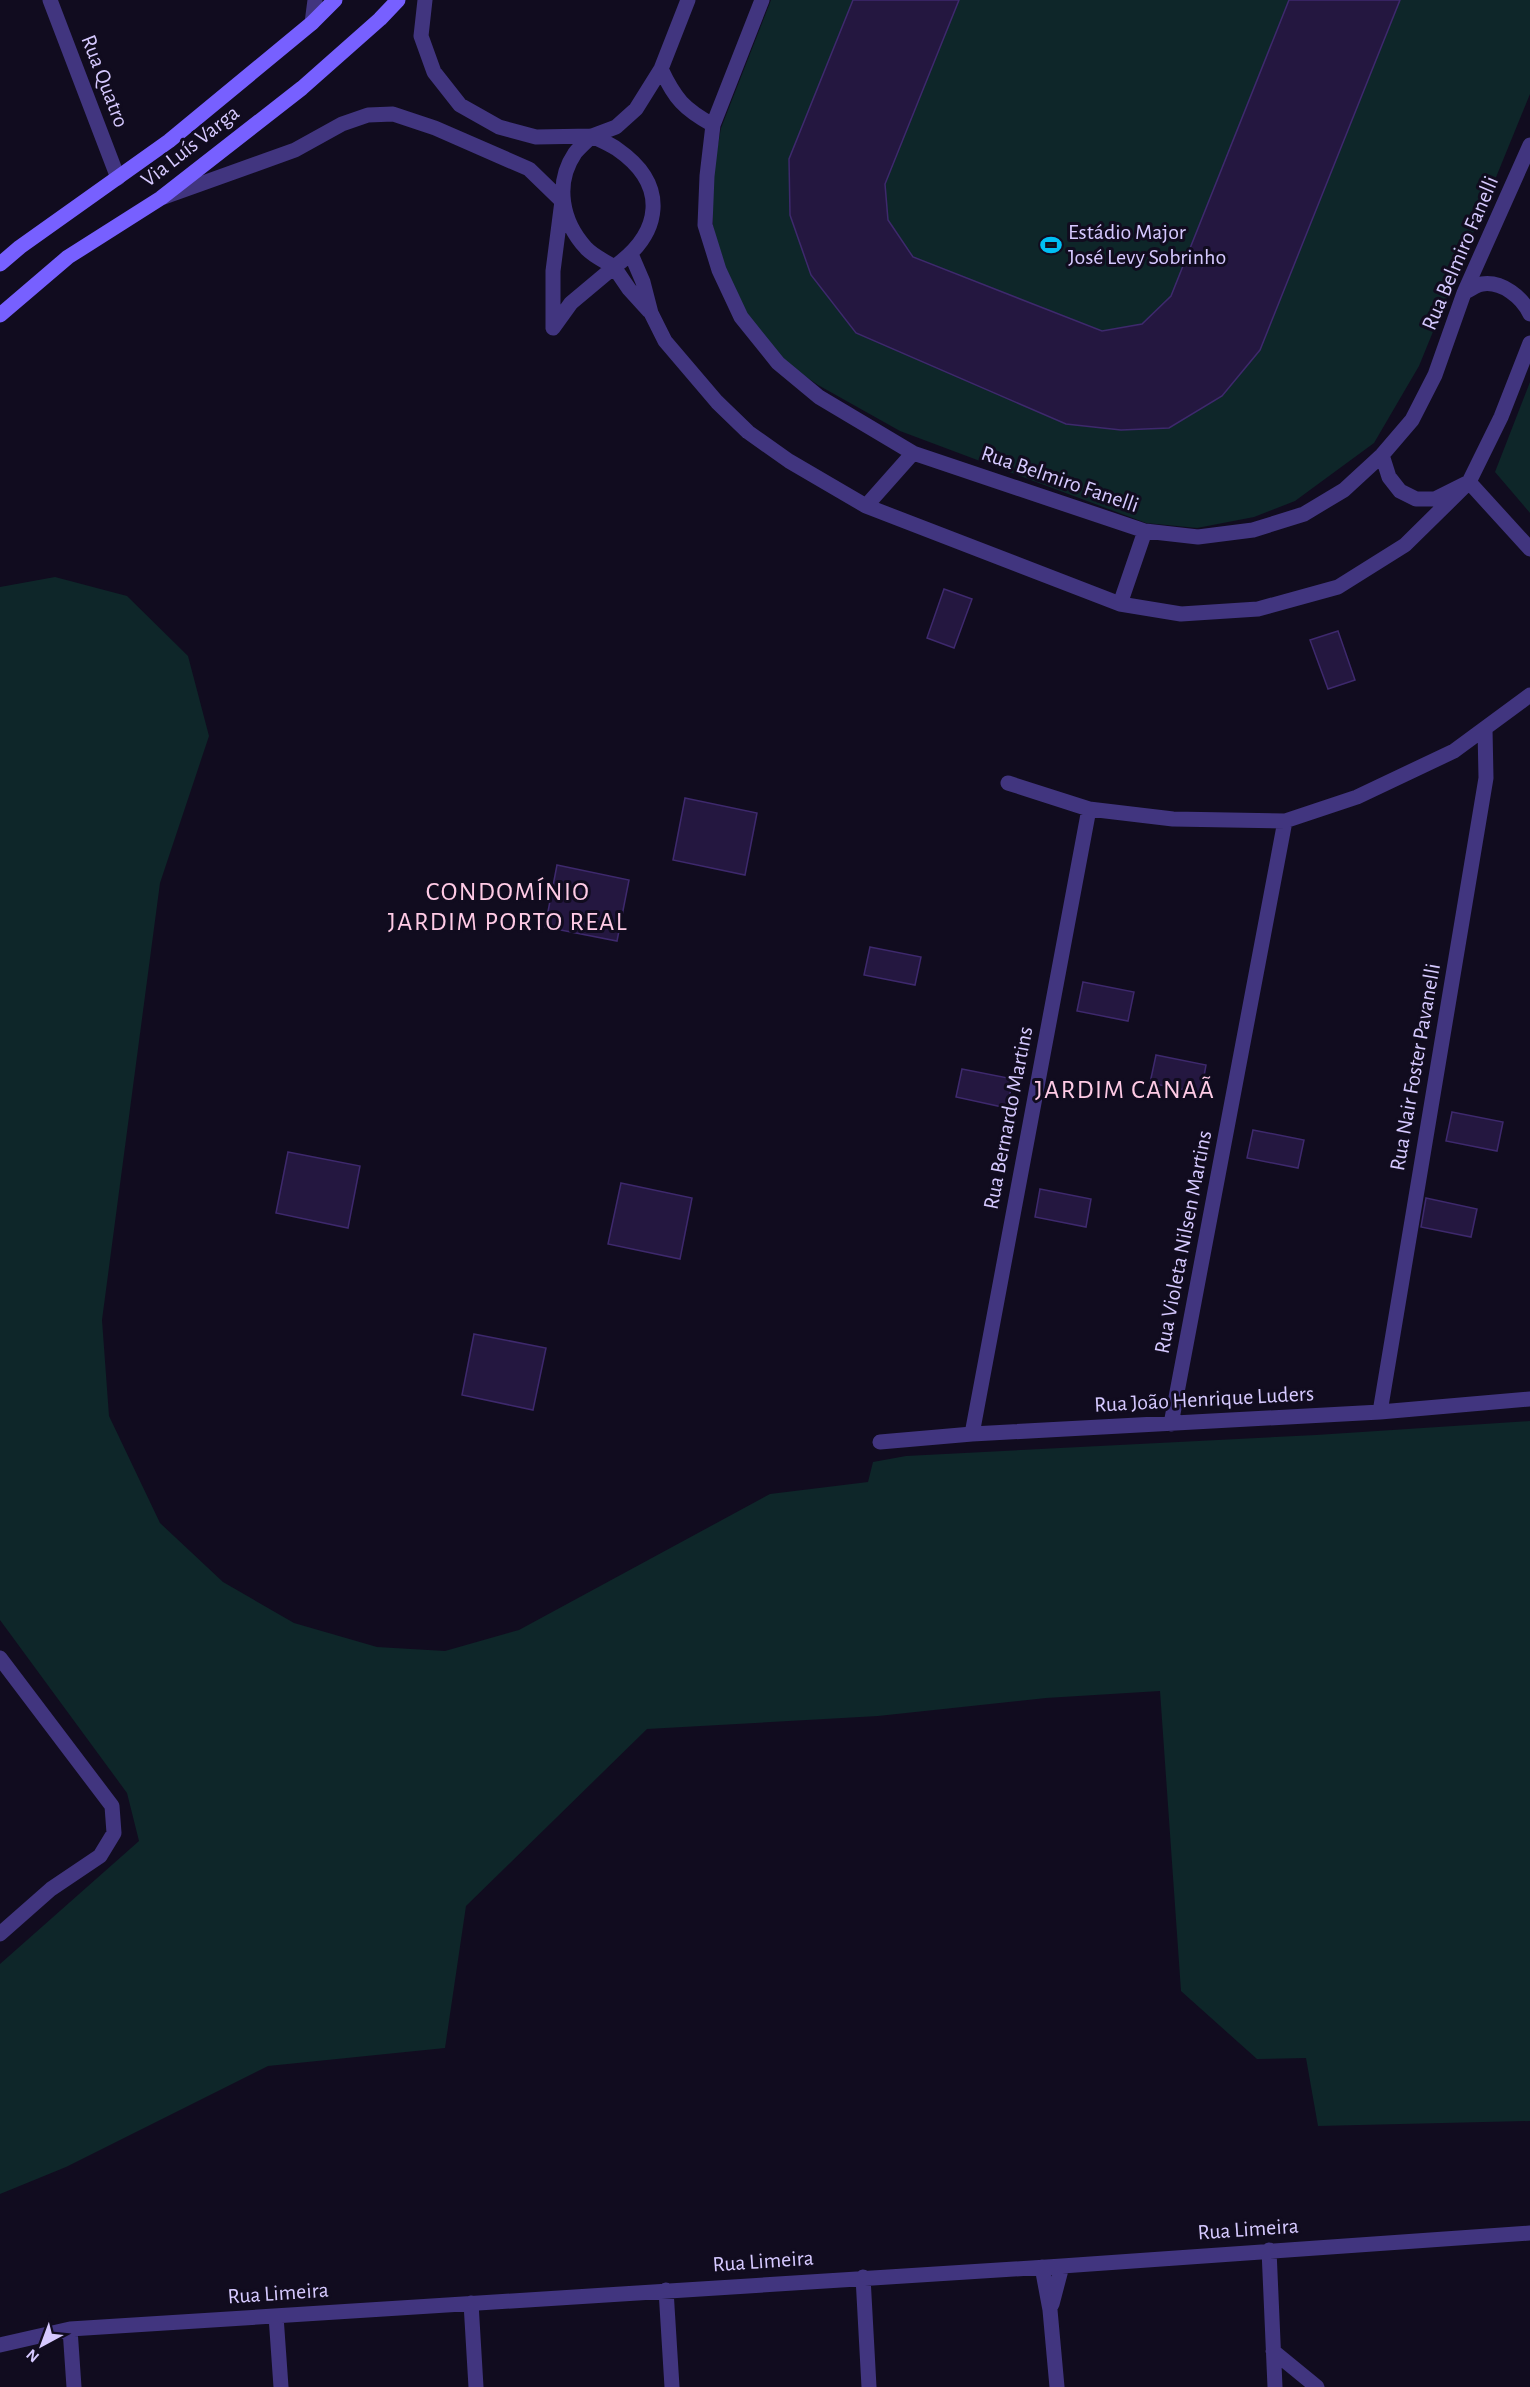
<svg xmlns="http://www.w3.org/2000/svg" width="1530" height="2387" font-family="'Alegreya Sans',sans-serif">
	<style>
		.green { fill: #0e2629 }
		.building { fill: #241740; stroke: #3e296d; stroke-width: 1.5 }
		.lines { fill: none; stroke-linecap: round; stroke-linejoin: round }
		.street { stroke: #41357f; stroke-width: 15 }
		.secondary { stroke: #7760ff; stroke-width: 15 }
		.labels { text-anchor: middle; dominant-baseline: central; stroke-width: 6; stroke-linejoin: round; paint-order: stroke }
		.street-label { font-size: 22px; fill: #d6c9ff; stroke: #110c1f }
		.poi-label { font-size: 22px; fill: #d6c9ff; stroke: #110c1f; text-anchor: start }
		.quarter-label { font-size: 26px; letter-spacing: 1.5px; fill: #ffcbe6; stroke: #110c1f }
	</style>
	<rect width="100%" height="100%" fill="#110c1f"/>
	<path class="green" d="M771,0H1530V94L1419,366L1374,443L1295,501L1254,517L1197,528L1146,523L900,431L818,385L786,363L747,318L724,270L713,226L712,178L721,128Z
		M1530,382V513L1495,472Z
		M55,577L127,596L188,656L209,736L160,883L102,1320L109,1416L160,1523L223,1582L294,1623L377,1647L445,1651L519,1630L770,1494L868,1482L873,1462L906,1456L1316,1435L1530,1421V2121L1318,2126L1306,2058L1257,2059L1181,1991L1160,1691L1046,1698L878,1716L647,1729L466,1906L445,2048L268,2066L66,2167L0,2194V1964L139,1841L127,1793L0,1620V587Z"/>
	<path class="building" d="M853,0H959L885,184L888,220L913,257L1102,331L1142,324L1171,296L1289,0H1400L1260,350L1222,396L1169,428L1121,430L1066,424L856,333L811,275L790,215L789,159Z
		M944,589L972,599L954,648L927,638Z
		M1338,631L1355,680L1328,689L1310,640Z
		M685,798L757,813L745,875L673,860Z
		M557,865L629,880L617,941L545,927Z
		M870,947L921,957L915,985L864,975Z
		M1083,982L1134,992L1128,1021L1077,1011Z
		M1156,1055L1206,1065L1201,1093L1150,1083Z
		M962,1069L1013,1079L1007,1108L956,1097Z
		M1452,1112L1503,1122L1497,1151L1446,1141Z
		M1253,1130L1304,1140L1298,1168L1247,1158Z
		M288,1152L360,1166L348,1228L276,1213Z
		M621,1183L692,1198L680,1259L608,1244Z
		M1040,1189L1091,1199L1086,1227L1035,1217Z
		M1426,1198L1477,1209L1471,1237L1421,1227Z
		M474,1334L546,1348L533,1410L462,1395Z"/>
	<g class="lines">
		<path class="street" d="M50,0L118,178
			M425,0L421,36L434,72L460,105L499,127L536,137L592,136L616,127L636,109L661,69L688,0
			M762,0L713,125L707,176L705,225L719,270L741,317L778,363L819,397L913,453L1145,531L1198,537L1253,530L1304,514L1344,490L1382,455L1412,420L1435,375L1464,293L1530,145
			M312,23L315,0
			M661,69C675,99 684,109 713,125
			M592,136C600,140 610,144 617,149C669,185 662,233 614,267C605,261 593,256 586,248C562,222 554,184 575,153C580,147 587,141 592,136Z
			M164,197L295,150L342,124L368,115L393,114L435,128L529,169L562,201L553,271V328
			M631,254L643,282L651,313L665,341L717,402L748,432L789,461L866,506L1120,604L1181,614L1258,609L1338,587L1405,545L1469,482L1501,417L1530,343
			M1464,293C1469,290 1476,285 1482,284C1502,281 1522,297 1530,314
			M553,328L571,303L614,267L629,289L649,311
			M1382,455L1389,477L1400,491L1416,499H1435L1469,482L1530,549
			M866,506L913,453
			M1120,604L1145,531
			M1008,783L1089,809L1173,819L1285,821L1357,797L1454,751L1530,695
			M1380,1412L1486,778L1485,729
			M1171,1424L1285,821
			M972,1434L1089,809
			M880,1442L972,1434L1380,1412L1530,1399
			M0,1658L112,1806L114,1833L100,1856L51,1889L0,1934
			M1269,2250L1275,2387
			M1042,2267L1050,2310L1057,2387
			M863,2277L869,2387
			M666,2290L672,2387
			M471,2303L476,2387
			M1052,2304L1062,2266
			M276,2316L281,2387
			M70,2329L74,2387
			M0,2345L70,2329L1062,2266L1530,2233
			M1273,2351L1317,2387"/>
		<path class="secondary" d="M0,264L20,247L169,141L312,23L335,0
			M0,315L68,257L161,198L302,88L380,19L398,0"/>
	</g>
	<defs>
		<symbol id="stadium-bare" viewBox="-9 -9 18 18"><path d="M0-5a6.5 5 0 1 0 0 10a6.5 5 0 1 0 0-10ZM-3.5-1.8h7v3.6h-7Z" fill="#00bff4" stroke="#110c1f" stroke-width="2.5" paint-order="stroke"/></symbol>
	</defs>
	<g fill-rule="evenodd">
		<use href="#stadium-bare" x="1036" y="230" width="30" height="30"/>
	</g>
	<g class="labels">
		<g class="street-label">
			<text transform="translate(105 81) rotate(69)">Rua Quatro</text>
			<text transform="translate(190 146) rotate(-38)">Via Luís Varga</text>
			<text transform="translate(1460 253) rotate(-67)">Rua Belmiro Fanelli</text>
			<text transform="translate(1060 479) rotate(19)">Rua Belmiro Fanelli</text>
			<text transform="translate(1415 1067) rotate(-80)">Rua Nair Foster Pavanelli</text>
			<text transform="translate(1008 1118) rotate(-79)">Rua Bernardo Martins</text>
			<text transform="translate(1183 1242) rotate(-79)">Rua Violeta Nilsen Martins</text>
			<text transform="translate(1204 1399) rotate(-3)">Rua João Henrique Luders</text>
			<text transform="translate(1248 2229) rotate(-4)">Rua Limeira</text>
			<text transform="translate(763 2261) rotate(-4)">Rua Limeira</text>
			<text transform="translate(278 2293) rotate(-4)">Rua Limeira</text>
		</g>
		<g class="poi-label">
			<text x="1068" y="232">Estádio Major<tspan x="1068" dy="25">José Levy Sobrinho</tspan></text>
		</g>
		<g class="quarter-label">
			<text x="508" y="892">CONDOMÍNIO<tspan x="508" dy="30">JARDIM PORTO REAL</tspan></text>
			<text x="1125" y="1090">JARDIM CANAÃ</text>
		</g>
	</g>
	<g transform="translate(42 2345) rotate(221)" stroke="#110c1f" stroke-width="4.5" paint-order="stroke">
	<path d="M0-4.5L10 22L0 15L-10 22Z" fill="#d6c9ff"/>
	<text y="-9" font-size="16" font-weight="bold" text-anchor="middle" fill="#d6c9ff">N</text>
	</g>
</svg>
